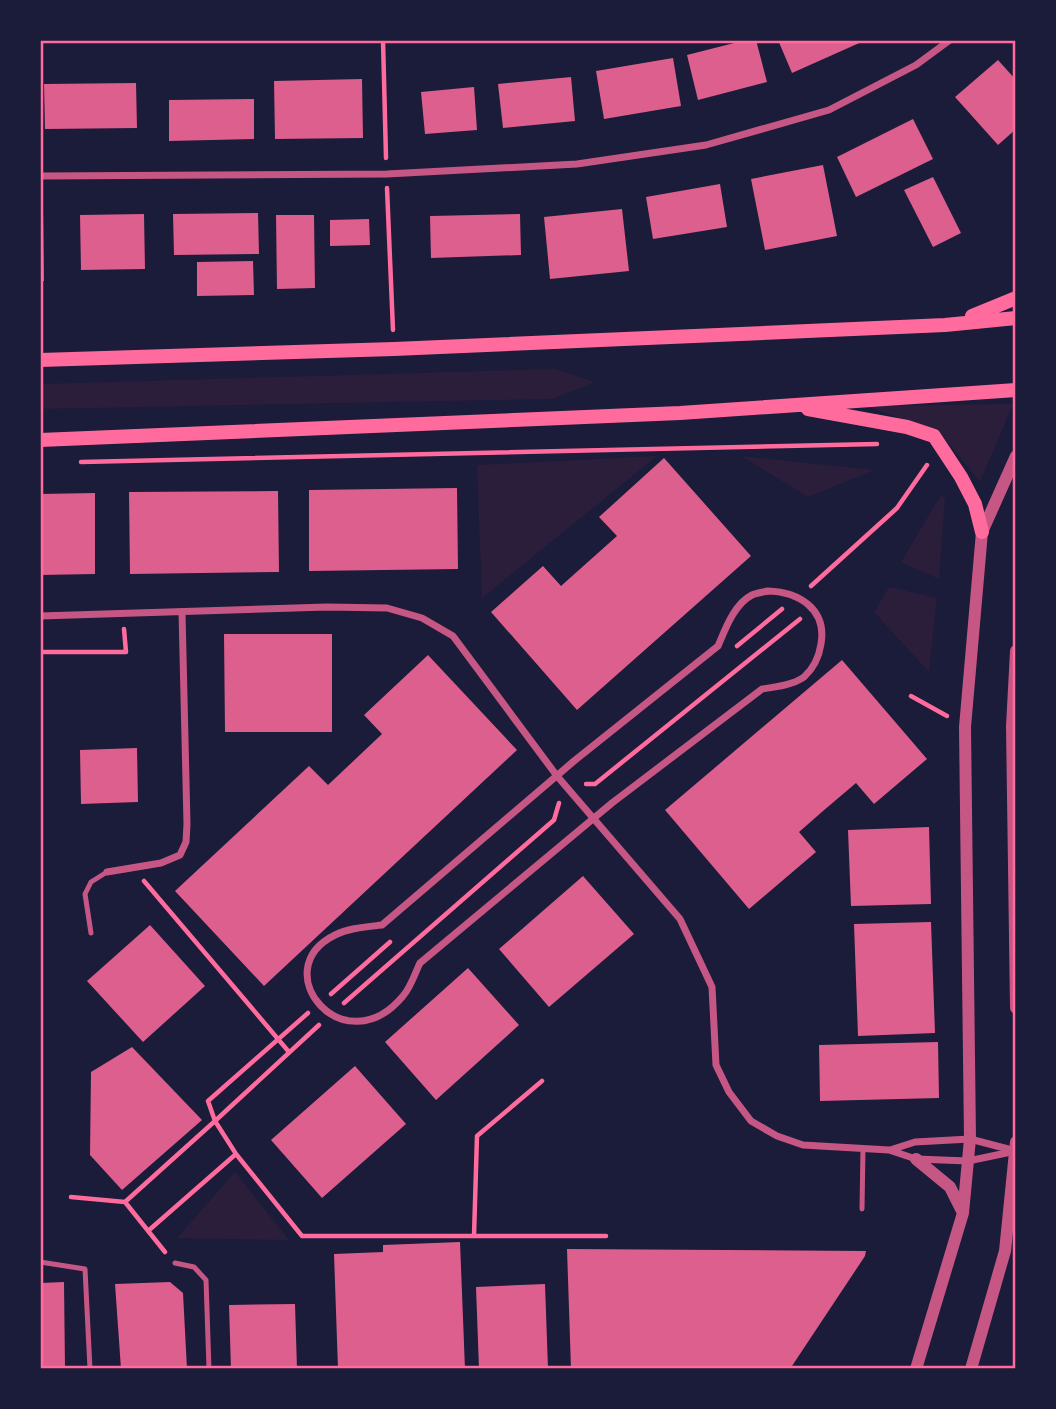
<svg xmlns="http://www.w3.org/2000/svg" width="1056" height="1409" font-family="'Golos Text',sans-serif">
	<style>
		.green { fill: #2a1e3b }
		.building { fill: #dd5f8e }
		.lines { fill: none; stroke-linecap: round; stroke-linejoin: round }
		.path { stroke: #ff6b9d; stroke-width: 4.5 }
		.service { stroke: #c65784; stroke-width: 5 }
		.minor { stroke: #c65784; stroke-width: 7 }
		.tertiary { stroke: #c65784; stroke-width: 12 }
		.secondary { stroke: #ff6b9d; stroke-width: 14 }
		.neatline { fill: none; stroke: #ff6b9d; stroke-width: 2.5 }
	</style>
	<rect width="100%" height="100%" fill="#1b1b3a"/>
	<path class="green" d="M555,369L595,382L552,399L40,409V384Z
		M1013,404L980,482L940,433L866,406Z
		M657,456L482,598L477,465Z
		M741,456L874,470L808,497Z
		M942,493L945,500L939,579L901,562Z
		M889,587L937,598L929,672L874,612Z
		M235,1172L289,1240L177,1238Z"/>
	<path class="building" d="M746,40H756L767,82L698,100L687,55Z
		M778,40H866L792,73Z
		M673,58L681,106L604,119L596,71Z
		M998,60L1016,80V129L998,145L955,97Z
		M571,77L575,121L503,128L498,84Z
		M362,79L363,138L275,139L274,81Z
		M136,83L137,128L45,129L44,84Z
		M474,87L477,130L425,134L421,92Z
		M254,99V139L169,141V100Z
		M913,119L933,159L856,197L837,157Z
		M823,165L837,236L765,250L751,179Z
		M933,177L961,233L933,247L904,190Z
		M720,184L727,227L653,239L646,197Z
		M622,209L629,271L550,279L544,217Z
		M40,211H43L44,281H40Z
		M258,213L259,254L174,255L173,214Z
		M144,214L145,269L81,270L80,215Z
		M520,214L521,255L431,258L430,216Z
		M276,215H314L315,288L277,289Z
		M369,219L370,245L330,246V220Z
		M253,261L254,295L197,296V262Z
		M664,458L751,556L577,710L491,612L543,566L561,586L617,536L599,517Z
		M457,488L458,569L309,571V490Z
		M278,491L279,572L130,574L129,492Z
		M95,493V574L40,575V494Z
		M224,634H332V732H225Z
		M428,655L517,750L264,986L175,891L309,766L328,785L382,734L364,715Z
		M842,660L927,759L874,804L856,783L823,811L799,832L816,852L749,909L665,810Z
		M137,748L138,802L81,804L80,750Z
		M929,827L931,904L851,906L848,830Z
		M583,876L634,934L549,1007L499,949Z
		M931,922L935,1033L858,1036L854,924Z
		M150,925L205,986L143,1042L87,981Z
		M468,968L519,1025L436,1100L385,1042Z
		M938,1042L939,1098L820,1101L819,1045Z
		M132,1047L202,1120L122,1190L90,1155L91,1072Z
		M355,1066L406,1124L322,1198L271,1140Z
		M460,1242L465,1369H338L334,1254L383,1252V1245Z
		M567,1249L866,1251L865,1256L790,1369H571Z
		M64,1282L65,1369H40V1283Z
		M170,1282L183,1293L187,1369H121L115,1284Z
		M545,1284L548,1369H479L476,1287Z
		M295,1304L297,1369H231L229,1305Z"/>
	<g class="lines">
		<path class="path" d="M383,40L386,158
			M387,188L393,330
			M81,462L877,444
			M811,586L897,508L927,465
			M737,646L782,609
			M40,652H126L124,629
			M911,696L947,716
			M586,784H595L800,619
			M144,881L289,1052
			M331,994L390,942
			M344,1003L554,820L559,803
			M236,1154L215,1121L319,1025
			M71,1197L125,1202L165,1252
			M125,1202L215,1121L208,1101L308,1013
			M148,1231L236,1154L302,1236H606
			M474,1236L477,1136L542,1081"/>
		<path class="service" d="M91,933L85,894L91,882L107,872
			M862,1209L863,1148
			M40,1262L85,1269L90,1369
			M175,1263L194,1267L206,1280L209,1369"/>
		<path class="minor" d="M40,176L387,174L577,164L706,145L829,110L916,65L950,40
			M768,591C799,592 827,609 821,644C819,657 814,668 804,677C793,685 776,687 762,689L612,803L420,963C415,973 411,987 403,996C344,1067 264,970 335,935C349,928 366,927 382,925L574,761L718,646C725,630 734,604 752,595C756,593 764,592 768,591Z
			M40,616L327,607L387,608L422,618L453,636L557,776L680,919L712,987L716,1065L729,1092L751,1121L777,1136L803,1145L889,1150L916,1159L968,1161L1016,1151
			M107,872L161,863L180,855L186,842L187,824L182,612
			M890,1150L915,1142L970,1139L1012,1150"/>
		<path class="tertiary" d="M1016,651L1012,726L1016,1008
			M916,1159L950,1187L963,1213
			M916,1369L963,1213L970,1139L965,727L982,532L1016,456
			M971,1369L1005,1251L1016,1142"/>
		<path class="secondary" d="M972,316L1016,298
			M40,360L394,349L945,325L1016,318
			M808,409L907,427L934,436L961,477L975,504L982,532
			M40,440L680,413L1016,390"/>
	</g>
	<rect width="1056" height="1409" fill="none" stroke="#1b1b3a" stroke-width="84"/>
	<rect x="42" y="42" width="972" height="1325" class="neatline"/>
</svg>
